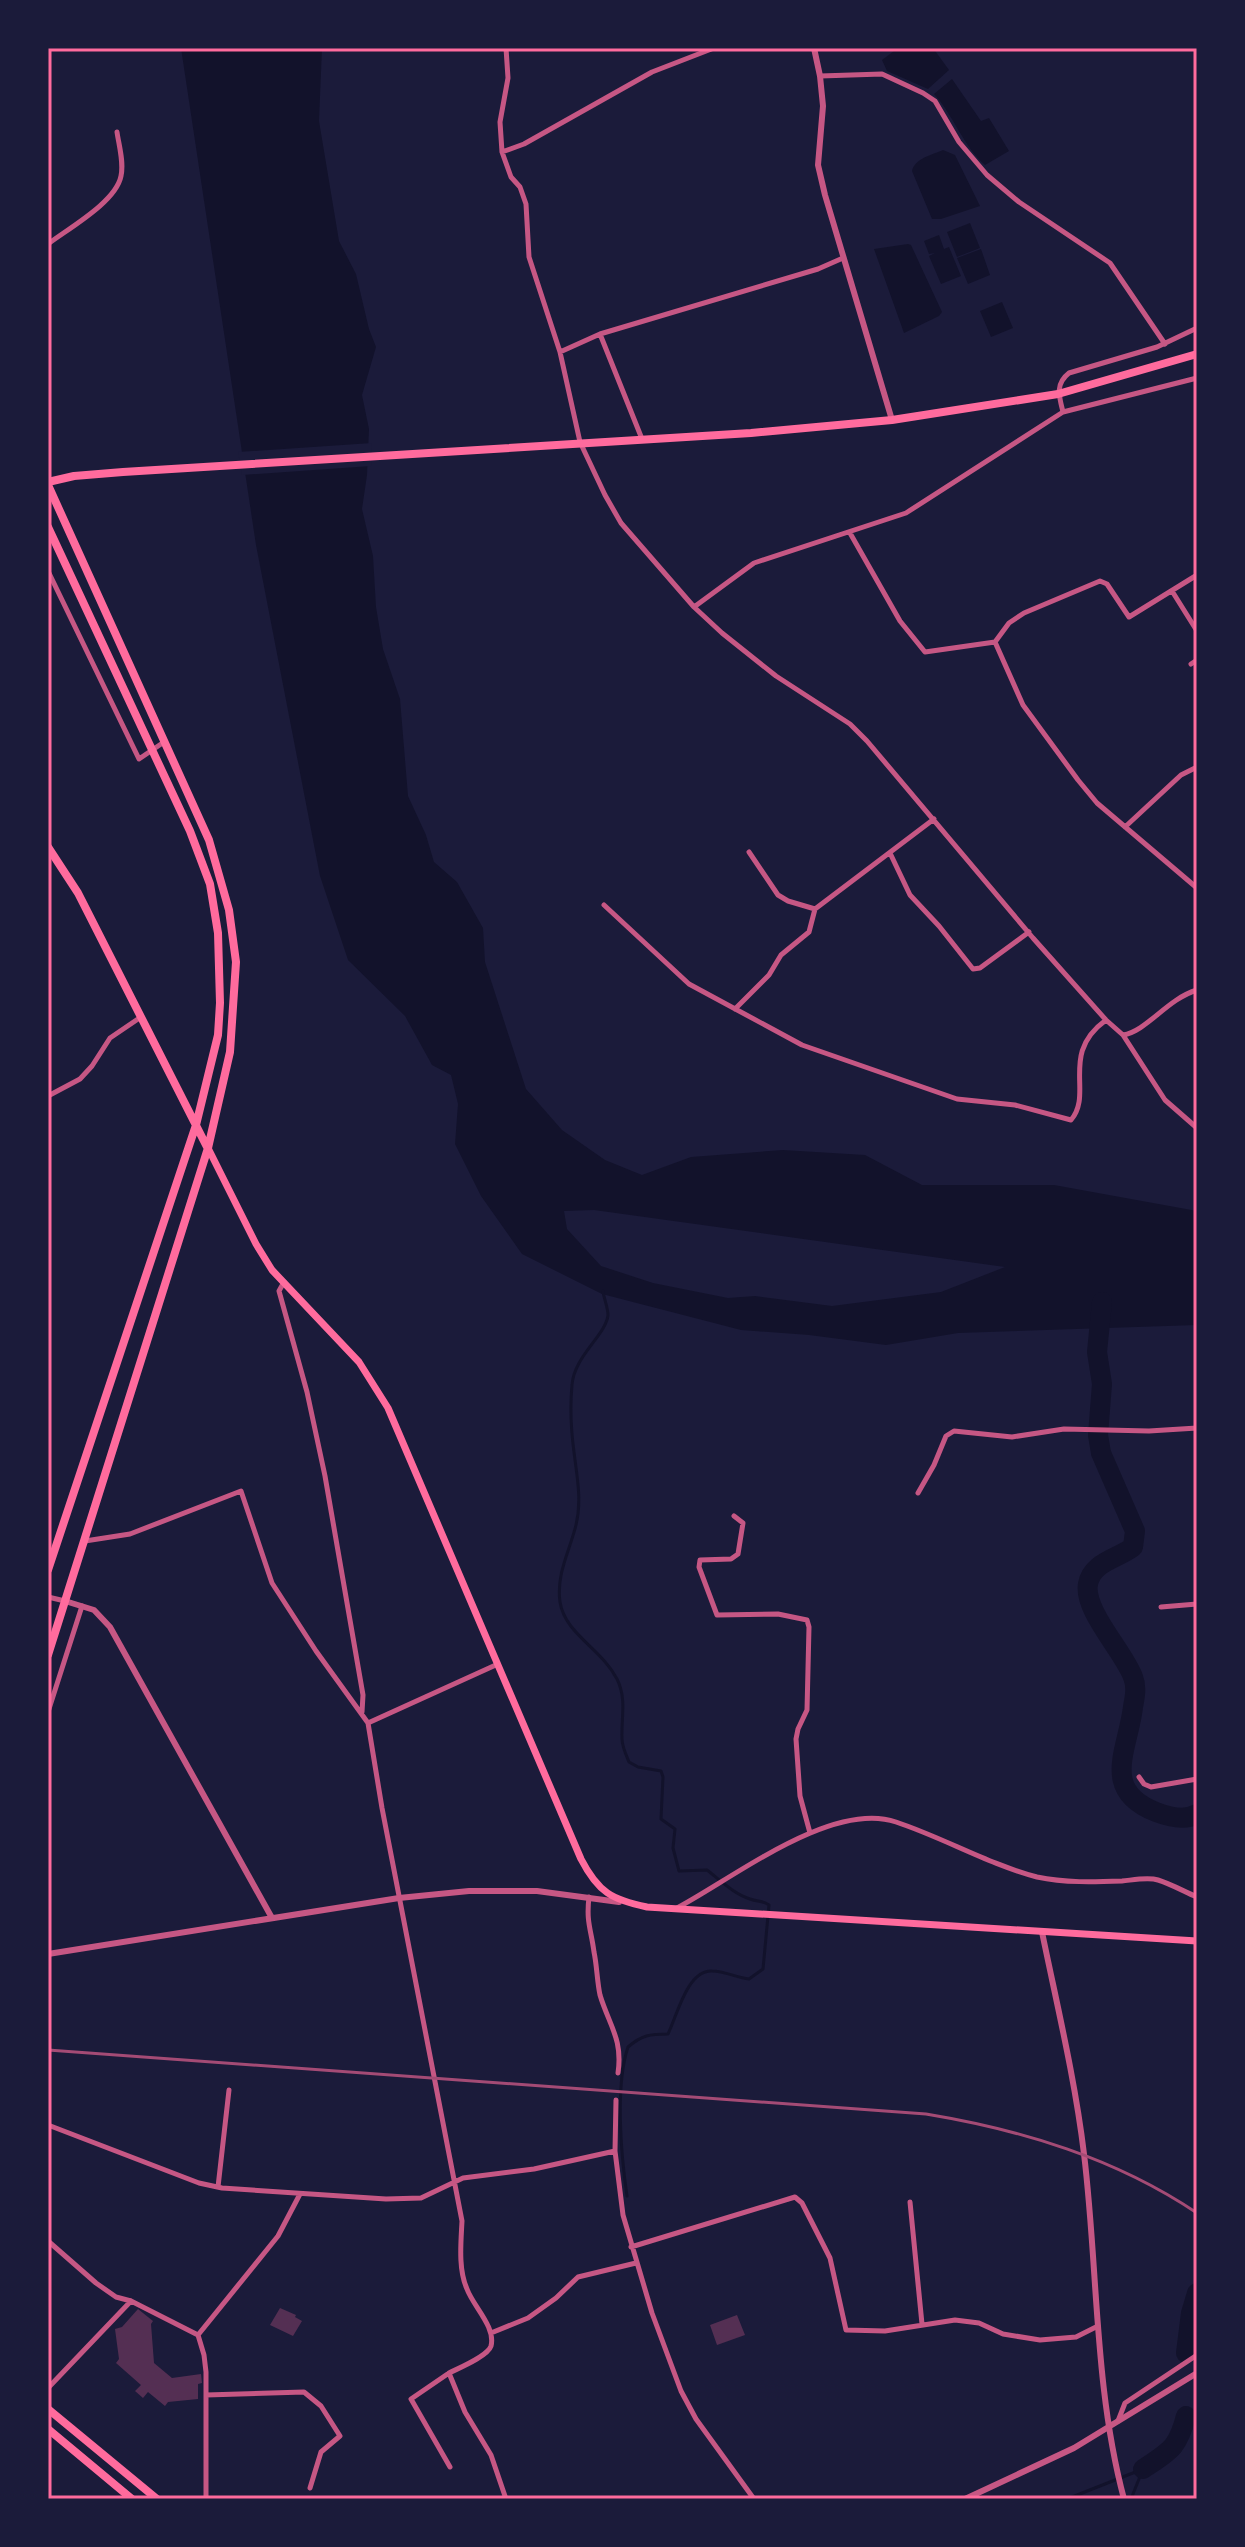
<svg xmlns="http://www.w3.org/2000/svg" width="1245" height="2547" font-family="'DejaVu Sans',sans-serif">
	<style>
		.water { fill: #12122b; fill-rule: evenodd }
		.pier { fill: #1b1b3a }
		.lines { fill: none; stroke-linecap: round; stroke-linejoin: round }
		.stream { stroke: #12122b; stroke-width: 3 }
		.river { stroke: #12122b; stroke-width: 20 }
		.building { fill: #542f53 }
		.minor { stroke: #c65784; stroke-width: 5 }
		.tertiary { stroke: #c65784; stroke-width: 6 }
		.secondary { stroke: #ff6b9d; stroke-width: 7 }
		.trunk { stroke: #ff6b9d; stroke-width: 8 }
		.rail { stroke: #a44b75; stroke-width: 3 }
		.neatline { fill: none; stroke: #ff6b9d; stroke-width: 3 }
	</style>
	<rect width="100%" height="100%" fill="#1b1b3a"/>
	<path class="water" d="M181,48H322L319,121L339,241L356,274L369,329L376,347L362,395L369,429L367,475L362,509L373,556L376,607L383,649L400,699L408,796L426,835L434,862L457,882L483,928L485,962L526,1089L562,1130L605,1160L642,1175L691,1157L783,1150L865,1155L922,1185H1054L1197,1211V1325L958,1333L886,1345L809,1335L741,1330L602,1294L522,1254L481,1196L455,1144L458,1104L451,1075L432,1065L405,1016L348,960L320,876L256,545ZM594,1210L1005,1267L941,1292L832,1306L755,1296L728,1298L653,1283L601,1266L567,1229L564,1211Z
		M898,48H933L949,70L928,89L887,71L882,60Z
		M952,79L981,121L989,118L1009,151L985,165C963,146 954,116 934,94Z
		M943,150L955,155L980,206L941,219H932L912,171C915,158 932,155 943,150Z
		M970,223L980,248L957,257L947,232Z
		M939,235L944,249L949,247L961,276L941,284L929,256L935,253L929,254L924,241Z
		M908,244L911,245L942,312L939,316L904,333L874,249Z
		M981,249L990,275L968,284L957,258Z
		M1002,302L1013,328L991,337L980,311Z"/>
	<path class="pier" d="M372,443L371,466L242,475L238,452Z"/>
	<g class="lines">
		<path class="stream" d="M603,1291C604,1299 608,1308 608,1315C606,1335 574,1356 572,1385C570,1406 571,1430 574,1452C577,1477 582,1500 576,1525C570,1550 556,1574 560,1602C565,1634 601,1648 617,1679C627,1699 621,1718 622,1739C622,1746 626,1755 629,1762L638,1767L661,1771L663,1777L661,1819L675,1829L673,1848L679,1871L707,1870C720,1880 734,1894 750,1899C758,1902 762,1900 769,1905L763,1969L749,1979C737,1978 725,1971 712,1971C687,1970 677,2016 668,2034C650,2034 642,2035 628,2047C615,2086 621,2155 627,2196
			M1067,2499L1143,2469
			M1131,2499L1143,2469"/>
		<path class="river" d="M1102,1302L1097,1352L1102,1384L1098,1435L1101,1453L1135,1531L1133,1547C1117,1559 1092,1562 1088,1584C1083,1610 1124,1652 1133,1677C1137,1687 1135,1696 1133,1707C1128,1750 1100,1790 1156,1812C1169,1817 1185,1821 1197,1814
			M1186,2353L1191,2313L1197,2293
			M1143,2469C1170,2451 1178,2448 1186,2416"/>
	</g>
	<path class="building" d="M280,2308L296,2315L295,2317L302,2321L293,2336L270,2325Z
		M138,2309L153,2321L151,2324L154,2363L172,2378L201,2374L202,2383L198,2384V2399L168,2402L165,2406L148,2392L143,2398L135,2391L141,2385L116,2363L119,2359L115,2329L122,2327Z
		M737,2315L745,2335L717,2345L710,2325Z"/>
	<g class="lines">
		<path class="minor" d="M506,48L508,78L500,122L502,152L511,177L520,187L526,204L529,257L560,352L580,442L605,495L621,523L694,607L722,633L776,676L850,724L867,741L1033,938L1106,1020L1123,1035C1147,1031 1167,999 1197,990
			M820,76L882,74L923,93L935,101L959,142L987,175L1019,202L1110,263L1165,344
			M502,152L524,144L652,72L714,48
			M48,244C69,228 116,202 121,176C124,162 119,146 117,132
			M600,334L642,439
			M560,352L600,334L818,269L843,258
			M1063,412C1059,396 1055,384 1069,373L1157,347L1197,328
			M850,533L900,621L925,652L995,642L1009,623L1024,613L1100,581L1107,584L1129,617L1197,575
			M48,571L139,759L164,742
			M1172,591L1197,631
			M694,607L754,563L906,513L1063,412L1197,378
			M995,642L1023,705L1078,780L1097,803L1197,888
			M1191,664L1197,660
			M1125,827L1181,775L1197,767
			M749,852L778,895L788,901L815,909
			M890,853L910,895L939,926L973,969L980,968L1029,932
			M604,905L689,984L802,1045L957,1099L1015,1105L1071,1120C1094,1093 1059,1054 1106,1020
			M735,1009L769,975L781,955L809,932L815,909L934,819
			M1123,1035L1165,1100L1197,1128
			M48,1096L80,1079L92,1066L110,1038L141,1017
			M284,1282L279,1291L307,1392L325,1476L363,1695L362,1712
			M918,1493L934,1465L946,1436L954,1431L1012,1437L1064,1429L1149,1431L1197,1428
			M734,1516L743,1523L738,1554L731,1559L700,1560L699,1567L717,1615L778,1614L807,1620L809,1627L807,1710L798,1729L796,1739L800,1796L810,1833
			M85,1541L130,1534L241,1491L272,1583L316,1651L368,1723L382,1808L462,2221C461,2242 458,2269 467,2289C473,2306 496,2327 491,2346C488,2356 459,2368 449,2373L465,2412L491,2455L506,2499
			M48,1597L65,1601
			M1161,1607L1197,1604
			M48,1712L82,1606
			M368,1723L498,1664
			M1139,1777L1144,1784L1151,1787L1197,1779
			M589,1897C586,1922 591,1929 594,1952C597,1966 597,1981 600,1995C609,2025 623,2039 618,2073
			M675,1909C731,1880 831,1800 896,1822C944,1838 988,1864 1037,1877C1065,1883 1094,1882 1122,1881C1133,1880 1148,1877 1158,1880C1171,1884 1185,1892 1197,1897
			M616,2100L615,2151L623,2215L652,2313L681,2391L696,2419L754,2499
			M48,2125L199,2183L222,2188L386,2199L421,2198L463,2178L534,2169L615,2151
			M218,2187L229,2090
			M910,2202L922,2324
			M48,2241L96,2283L116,2297L131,2301L198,2335
			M631,2247L795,2197L802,2203L830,2258L846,2330L885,2331L955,2320L979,2323L1003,2334L1040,2340L1076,2337L1098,2326
			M491,2333L528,2318L556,2298L578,2277L636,2263
			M449,2373L411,2399L450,2467
			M48,2388L131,2301
			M206,2395L304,2392L321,2406L340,2436L321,2452L310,2488
			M1118,2421L1125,2403L1197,2355
			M206,2499V2372L204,2355L198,2335L278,2236L300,2194"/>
		<path class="tertiary" d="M814,48L820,76L823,106L818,165L825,195L892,420
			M65,1601L94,1610L110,1627L272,1918
			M1042,1932C1057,2005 1075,2079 1084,2154C1098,2268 1094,2387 1124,2499
			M48,1954L399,1898L469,1891H537L619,1902
			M965,2499L1074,2448L1197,2373"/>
		<path class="secondary" d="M208,1148L256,1244L272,1270L359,1362L388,1408L581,1859C598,1892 612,1900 647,1907L1197,1941"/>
		<path class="trunk" d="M48,482L74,476L123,472L751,433L892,420L1058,394L1197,354
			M48,485L209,840L229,910L236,962L230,1052L208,1148L48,1655
			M48,527L190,831L210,884L218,933L220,1003L218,1035L196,1125L48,1570
			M48,847L78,893L207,1147
			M48,2409L157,2499
			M48,2429L132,2499"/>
		<path class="rail" d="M48,2050L926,2114C1022,2130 1115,2158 1197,2213"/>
	</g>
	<rect width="1245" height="2547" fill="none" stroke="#1b1b3a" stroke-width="100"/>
	<rect x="50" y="50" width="1145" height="2447" class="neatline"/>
</svg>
